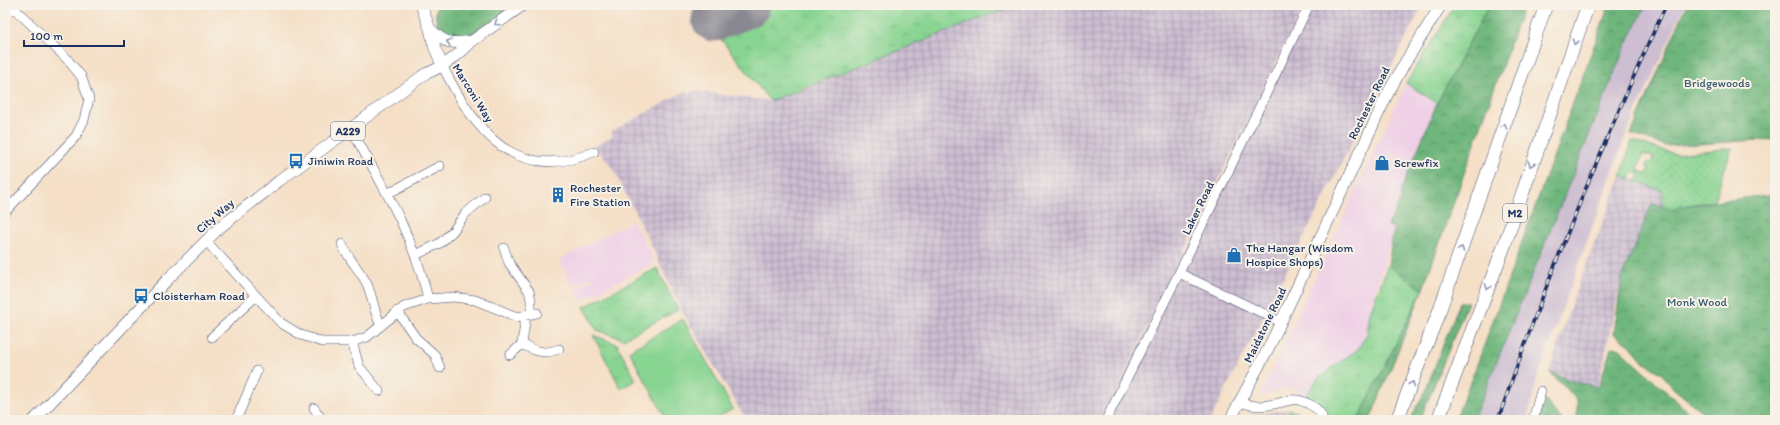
<svg xmlns="http://www.w3.org/2000/svg" width="1780" height="425" font-family="Itim,sans-serif">
	<style>
		.built { fill: #efd0e6 }
		.industrial { fill: url(#industrial-grid) }
		.railway { fill: #cdbed2 }
		.grass { fill: url(#grass-tufts); stroke: #528278 }
		.forest { fill: url(#forest-crowns); stroke: #44726c }
		.garden { fill: url(#garden-dots); stroke: #528278; fill-rule: evenodd }
		.pitch { fill: #88d491; stroke: #528278 }
		.lines { fill: none; stroke-linecap: round; stroke-linejoin: round }
		.taxiway { stroke: #888792; stroke-width: 18 }
		.runway { stroke: #888792; stroke-width: 45 }
		.minor-casing { stroke: #3c496e; stroke-width: 10 }
		.major-casing { stroke: #3c496e; stroke-width: 12 }
		.highway-casing { stroke: #3c496e; stroke-width: 14 }
		.minor { stroke: #fff; stroke-width: 9 }
		.major { stroke: #fff; stroke-width: 11 }
		.highway { stroke: #fff; stroke-width: 13 }
		.rail-casing { stroke: #1b2f5e; stroke-width: 3.5 }
		.rail { stroke: #f7f3e8; stroke-width: 2; stroke-dasharray: 6; stroke-linecap: butt }
		.oneway { stroke: #8d97ae }
		.labels { text-anchor: middle; dominant-baseline: central; stroke-width: 4; stroke-linejoin: round; paint-order: stroke }
		.shield { fill: #f7f3e8; stroke: #5d6a87; stroke-width: 1 }
		.shield-label { font-size: 11px; font-weight: bold; fill: #1b2f5e }
		.park-label { font-size: 12px; fill: #36586b; stroke: #f7f3e8 }
		.street-label { font-size: 12px; fill: #1b2f5e; stroke: #f7f3e8 }
		.poi-label { font-size: 12px; fill: #1b2f5e; stroke: #f7f3e8; text-anchor: start }
	</style>
	<defs>
		<pattern id="industrial-grid" width="8" height="8" patternUnits="userSpaceOnUse"><rect width="8" height="8" fill="#cdbed2"/><path d="M0 4h8M4 0v8" fill="none" stroke="#a69bae"/></pattern>
		<pattern id="grass-tufts" width="24" height="20" patternUnits="userSpaceOnUse"><rect width="24" height="20" fill="#88d491"/><path d="M3 7l-1-3M5 7V3M7 7l1-3M15 17l-1-3M17 17v-4M19 17l1-3" fill="none" stroke="#75b67f"/></pattern>
		<pattern id="forest-crowns" width="20" height="18" patternUnits="userSpaceOnUse"><rect width="20" height="18" fill="#6eb67b"/><path d="M2 6a3 3 0 1 1 6 0M12 15a3 3 0 1 1 6 0" fill="none" stroke="#5a9468"/></pattern>
		<pattern id="garden-dots" width="8" height="8" patternUnits="userSpaceOnUse"><rect width="8" height="8" fill="#88d491"/><path d="M2 2h.1M6 6h.1" fill="none" stroke="#75b67f" stroke-width="1.8" stroke-linecap="round"/></pattern>
	</defs>
	<rect width="100%" height="100%" fill="#f7f3e8"/>
	<filter id="ink" filterUnits="userSpaceOnUse"><feTurbulence type="fractalNoise" baseFrequency=".025" numOctaves="2"/><feDisplacementMap in="SourceGraphic" scale="8" xChannelSelector="R" yChannelSelector="G"/><feConvolveMatrix kernelMatrix="1 2 1 2 8 2 1 2 1" color-interpolation-filters="sRGB"/></filter>
	<filter id="wash" filterUnits="userSpaceOnUse"><feTurbulence type="fractalNoise" baseFrequency=".012" numOctaves="4" result="noise"/><feDisplacementMap in="SourceGraphic" scale="16" xChannelSelector="R" yChannelSelector="G"/><feGaussianBlur stdDeviation="0.9" result="paint"/><feColorMatrix in="noise" values="0 0 0 0 0 0 0 0 0 0 0 0 0 0 0 0 0 1.4 0 .05"/><feComposite in="paint" operator="in"/></filter>
	<g filter="url(#wash)">
		<rect width="100%" height="100%" fill="#f5dfc6"/>
		<path class="built" d="M1406,83L1437,103L1401,190V198L1388,226L1394,228L1370,312L1367,334L1357,350L1318,378L1305,397L1292,387L1259,397Z
			M633,221L655,262L581,301L575,289L592,280L591,277L573,286L559,260Z"/>
		<path class="industrial" d="M1015,5H1304L1113,398L1313,5H1423L1210,420H746L681,309L644,230L613,168L595,146L613,136L611,132L687,90L689,93L695,91L770,101Z
			M1621,176L1664,191L1662,206L1652,205L1622,276L1598,387L1575,382L1549,372L1574,296Z
			M1289,409L1291,420H1239L1241,417Z"/>
		<path class="railway" d="M1646,5H1685L1625,137L1537,379L1527,420H1473L1625,47Z"/>
		<path class="grass" d="M694,5H1015L770,101Z
			M1455,5H1489L1437,103L1406,83Z
			M1388,265L1423,289L1358,420H1332L1305,397L1318,378L1357,350L1367,334L1370,312Z
			M657,268L678,310L623,339L597,330L584,307Z
			M593,335L617,344L636,380L621,389Z
			M1289,409L1312,418V420H1291Z"/>
		<path class="forest" d="M437,5H513C501,14 481,31 468,38C459,42 448,37 442,31C435,24 435,14 437,5Z
			M1489,5H1524L1423,289L1370,420H1358L1423,290L1388,265L1394,228L1388,226L1401,198V190L1437,103Z
			M1609,5H1646L1625,47L1473,420H1455L1478,362Z
			M1687,5H1775V139L1666,146L1631,134Z
			M1775,194V420H1712L1673,388L1661,373L1645,363L1630,345L1614,334L1622,276L1652,204L1669,208Z
			M1460,302H1468L1420,420H1410L1426,389Z
			M1614,347L1620,349L1697,420H1575L1577,419V400L1549,372L1575,382L1599,387L1611,348Z
			M1544,399L1562,420H1539Z"/>
		<path class="garden" d="M1632,141L1675,154L1732,148L1714,201L1669,208L1662,206L1663,191L1621,176ZM1643,154L1653,157L1651,163L1648,162L1646,166L1649,168L1647,174L1638,170ZM1633,171L1640,174L1637,181L1630,179Z"/>
		<path class="pitch" d="M683,319L733,409L713,420H667L629,351Z"/>
		<g class="lines">
			<path class="taxiway" d="M725,5L728,13"/>
			<path class="runway" d="M714,19L748,5"/>
		</g>
	</g>
	<g filter="url(#ink)">
		<g class="lines">
			<defs>
				<path id="minor" d="M5,7L17,11L66,58L81,76L89,99L84,120L76,136L5,212
					M442,65C474,130 514,185 594,152
					M351,129C382,184 414,236 428,299
					M387,194L440,166
					M206,241L281,323L301,335L322,342H352L367,337L404,307L428,299L454,297L475,300L517,317L537,313
					M342,244C348,259 360,270 367,284C373,298 374,312 381,326
					M504,248L509,263L529,291L531,300V314
					M416,255L440,243L453,231L465,214L485,197
					M1179,273L1281,322
					M397,311L416,338L435,355L440,368
					M212,337L256,296
					M352,342L359,366L379,391
					M522,344C534,351 545,355 559,349
					M510,355L522,344L526,316
					M1241,402C1259,410 1273,404 1291,400C1301,398 1322,408 1323,420
					M314,408L322,420
					M236,420L257,371
					M1106,420L1179,273L1309,5
					M1533,420L1541,391"/>
				<path id="major" d="M421,5L430,29L434,46L442,65
					M430,29C445,44 451,44 472,41
					M34,420L168,279L218,229L279,181L425,74C440,69 462,53 472,41L523,5
					M1230,420L1270,345L1388,93L1406,61L1441,5"/>
				<path id="highway" d="M1397,420L1439,312L1546,5
					M1438,420L1503,249L1588,5"/>
			</defs>
			<use href="#minor" class="minor-casing"/>
			<use href="#major" class="major-casing"/>
			<use href="#highway" class="highway-casing"/>
			<use href="#minor" class="minor"/>
			<use href="#major" class="major"/>
			<use href="#highway" class="highway"/>
			<defs>
				<path id="rail" d="M1498,420C1546,279 1604,140 1666,5"/>
			</defs>
			<use href="#rail" class="rail-casing"/>
			<use href="#rail" class="rail"/>
		</g>
		<defs><path id="oneway-chevron" d="M-2-3.5L2.5 0L-2 3.5" fill="none" stroke-width="1.6" stroke-linecap="round" stroke-linejoin="round"/></defs>
		<g class="oneway">
			<use href="#oneway-chevron" transform="translate(497 23) rotate(145)"/>
			<use href="#oneway-chevron" transform="translate(449 42) rotate(-165)"/>
			<use href="#oneway-chevron" transform="translate(1575 42) rotate(109)"/>
			<use href="#oneway-chevron" transform="translate(1504 126) rotate(-71)"/>
			<use href="#oneway-chevron" transform="translate(1531 164) rotate(109)"/>
			<use href="#oneway-chevron" transform="translate(1461 249) rotate(-71)"/>
			<use href="#oneway-chevron" transform="translate(1488 287) rotate(111)"/>
			<use href="#oneway-chevron" transform="translate(1412 384) rotate(-68)"/>
		</g>
	</g>
	<defs>
		<symbol id="bus-bare" viewBox="-9 -9 18 18"><path d="M-5-6H5V4H4V6H2V4H-2V6H-4V4H-5ZM-3.5-4V0h7V-4ZM-3.5 1.2v1.5H-2V1.2ZM2 1.2v1.5H3.5V1.2Z" fill="#1f6fb2" stroke="#f7f3e8" stroke-width="2.5" paint-order="stroke"/></symbol>
		<symbol id="shop-bare" viewBox="-9 -9 18 18"><path d="M-5-2.5h2.3a2.7 3.5 0 0 1 5.4 0H5L5.5 6h-11ZM-1.5-2.5h3a1.5 2.3 0 0 0-3 0Z" fill="#1f6fb2" stroke="#f7f3e8" stroke-width="2.5" paint-order="stroke"/></symbol>
		<symbol id="building-bare" viewBox="-9 -9 18 18"><path d="M-4-6H4V6H1V3H-1V6H-4ZM-2.5-4.3h1.7v1.8h-1.7ZM.8-4.3h1.7v1.8H.8ZM-2.5-1h1.7V.8h-1.7ZM.8-1h1.7V.8H.8Z" fill="#1f6fb2" stroke="#f7f3e8" stroke-width="2.5" paint-order="stroke"/></symbol>
	</defs>
	<g fill-rule="evenodd">
		<use href="#bus-bare" x="285" y="150" width="22" height="22"/>
		<use href="#shop-bare" x="1371" y="152" width="22" height="22"/>
		<use href="#building-bare" x="547" y="184" width="22" height="22"/>
		<use href="#shop-bare" x="1223" y="244" width="22" height="22"/>
		<use href="#bus-bare" x="130" y="285" width="22" height="22"/>
	</g>
	<g class="labels">
		<g class="shield">
			<rect x="331" y="122" width="34" height="18" rx="3"/>
			<rect x="1503" y="204" width="24" height="18" rx="3"/>
		</g>
		<g class="shield-label">
			<text x="348" y="131">A229</text>
			<text x="1515" y="213">M2</text>
		</g>
		<g class="park-label">
			<text x="1717" y="83">Bridgewoods</text>
			<text x="1697" y="302">Monk Wood</text>
		</g>
		<g class="street-label">
			<text transform="translate(473 93) rotate(58)">Marconi Way</text>
			<text transform="translate(1369 103) rotate(-64)">Rochester Road</text>
			<text transform="translate(1198 208) rotate(-64)">Laker Road</text>
			<text transform="translate(215 216) rotate(-41)">City Way</text>
			<text transform="translate(1265 325) rotate(-64)">Maidstone Road</text>
		</g>
		<g class="poi-label">
			<text x="308" y="161">Jiniwin Road</text>
			<text x="1394" y="163">Screwfix</text>
			<text x="570" y="188">Rochester<tspan x="570" dy="14">Fire Station</tspan></text>
			<text x="1246" y="248">The Hangar (Wisdom<tspan x="1246" dy="14">Hospice Shops)</tspan></text>
			<text x="153" y="296">Cloisterham Road</text>
		</g>
	</g>
	<rect width="1780" height="425" fill="none" stroke="#f7f3e8" stroke-width="20"/>
	<path d="M24 40v6h100v-6" fill="none" stroke="#1b2f5e" stroke-width="2"/>
	<text x="30" y="40" font-size="12" fill="#1b2f5e" stroke="#f7f3e8" stroke-width="3" paint-order="stroke">100 m</text>
</svg>
